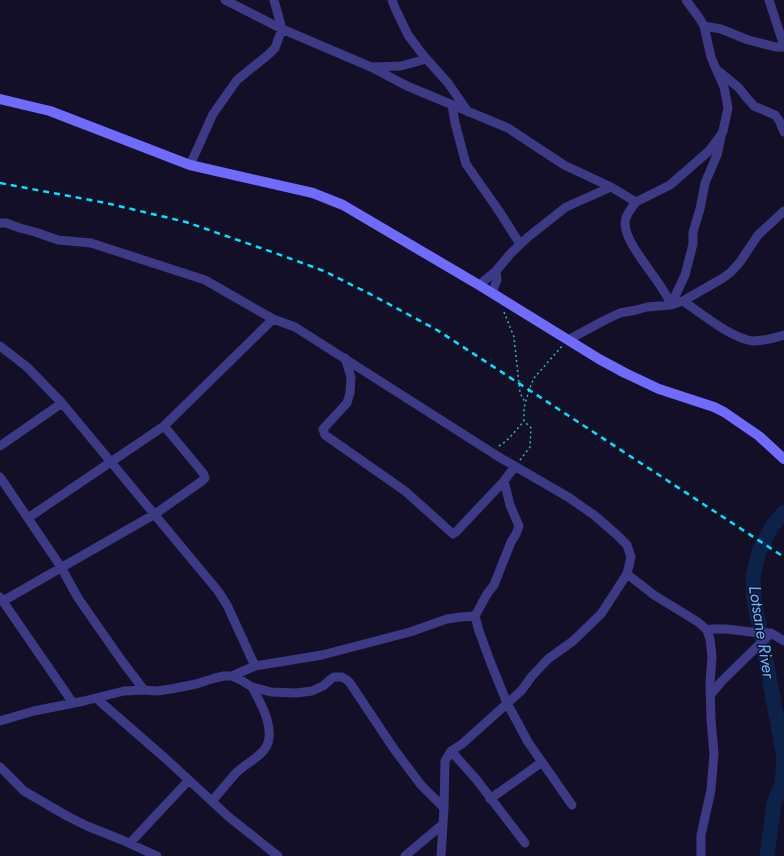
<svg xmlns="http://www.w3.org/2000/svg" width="784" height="856" font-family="Jost,sans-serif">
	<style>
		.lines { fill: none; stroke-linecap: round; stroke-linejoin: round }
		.river { stroke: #0c2248; stroke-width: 15 }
		.path { stroke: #2fb8b0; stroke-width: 1.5; stroke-dasharray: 2 3; stroke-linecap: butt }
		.street { stroke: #3d3a85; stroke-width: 9 }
		.secondary { stroke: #6f6bff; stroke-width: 10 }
		.rail { stroke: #00e5ff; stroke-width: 2.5; stroke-dasharray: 6 5; stroke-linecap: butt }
		.labels { text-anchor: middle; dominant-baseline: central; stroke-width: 3; stroke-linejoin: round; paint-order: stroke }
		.water-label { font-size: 17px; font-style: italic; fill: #62b6ff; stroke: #130f26 }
	</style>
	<rect width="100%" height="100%" fill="#130f26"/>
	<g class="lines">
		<path class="river" d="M784,512L773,525L759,551L753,576L754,602L761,633L784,758
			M767,856L774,803L782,784L784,759"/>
		<path class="path" d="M504,312L514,337L520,393L525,402
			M499,446C509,440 516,430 524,421
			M520,460L530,447L531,428L524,421V408L529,390L534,378L562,346"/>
		<path class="street" d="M225,0L282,29L371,67L407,86L508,128L564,165L611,187L636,202
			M392,0L395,8L408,35L423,55L448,83L468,112
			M686,0L700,19L704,26L711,57L716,69L739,88L746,97L754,106L775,115L779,120L784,132
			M769,0L784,46
			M704,26L721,29L748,40L776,47H784
			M373,67L401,66L426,59
			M452,105L455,123L466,164L499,211L520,244
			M190,165L213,114L237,80L269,54L275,48L282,29L274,0
			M0,223H6L20,228L35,232L58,240L91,243L205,280L273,319L295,327L499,457L568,497L594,515L617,535L627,545L631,557L627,574L601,614L573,641L548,659L532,676L521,691L462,744L451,751L445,761L444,808L441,856
			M479,285L496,271L511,253L528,237L561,211L566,207L611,187
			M492,293L497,280L496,271
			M683,301C701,313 732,339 753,341C763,341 774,338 784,335
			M671,305C664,282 618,240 626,218C628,212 633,206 636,202L670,185L709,151L721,135L723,131L728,108L724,87L716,69
			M671,305L685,275L693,244V232L700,209L705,183L717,155L721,137
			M568,340L605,320L620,313L636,310L647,307L671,305L683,301L723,278L731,272L740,262L758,235L784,211
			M0,346L27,367L62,403L218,591L227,605L255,666
			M345,358L351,377L350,393L347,403L323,429L325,435L405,491L453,534L457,531L504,481L515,466
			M0,446L62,403
			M0,477L61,567L78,598L122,661L144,690
			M504,481L510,505L519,526L516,534L511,542L494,585L487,594L475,616L479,631L490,661L507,703L528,742L572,805
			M28,518L164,426L273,319
			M627,574L654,595L698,622L707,630L710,639L712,657L710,683L711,720L714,754L711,790L701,835V856
			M0,597L73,703
			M3,601L155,514L202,481L205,478L203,473L164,426
			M707,630L713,629H726L751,632L761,633H771L784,641
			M232,676L255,666L322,655L410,632L447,619L461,617L475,616
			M711,694L722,681L771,633
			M96,698L165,758L230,818L278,856
			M0,721L34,711L84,701L124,691L144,690L157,691L171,689L196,684L215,678L224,676H232L239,679L252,687L271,692L296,693L312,691L323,686L331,679L334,677H342L347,680L350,683L394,749L421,785L444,808
			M451,751L476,779L525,843
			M0,767L24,791L67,816L87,826L122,840L157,856
			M490,799L542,762
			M212,801C220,792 228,782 236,773C244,765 258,758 264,750C278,733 261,703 252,687
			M130,843L189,780
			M405,856L443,824"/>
		<path class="secondary" d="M0,99L50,111L190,165L313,193L343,205L479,285L599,359L625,373L659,389L714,407L724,412L759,436L784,459"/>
		<path class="rail" d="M0,183L106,203L186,222L275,253L324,271L372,295L437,330L543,399L784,557"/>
	</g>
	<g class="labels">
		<g class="water-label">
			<text transform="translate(762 632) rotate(81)">Lotsane River</text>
		</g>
	</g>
</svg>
